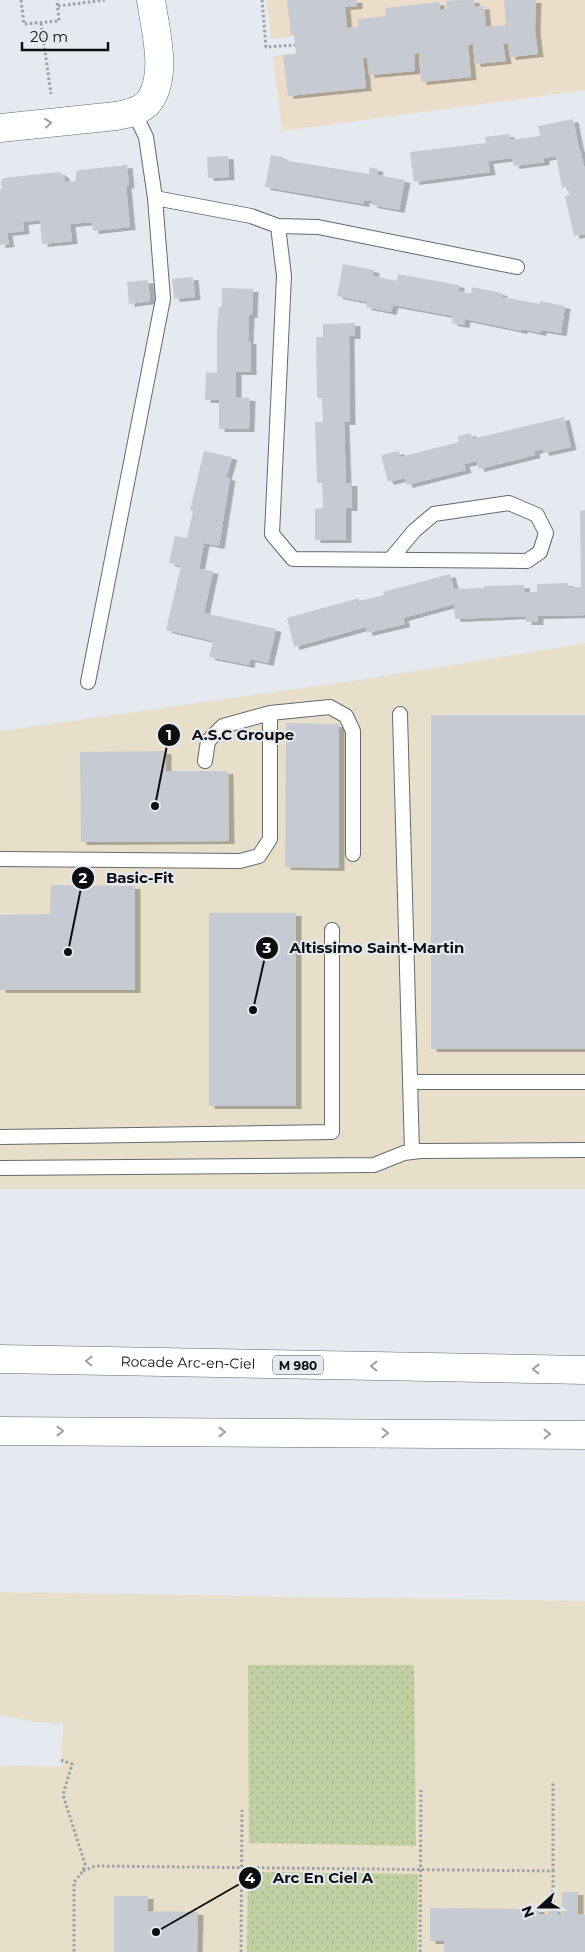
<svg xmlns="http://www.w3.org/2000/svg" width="585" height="1952" font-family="Montserrat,sans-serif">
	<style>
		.commercial { fill: #e7dfc9 }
		.education { fill: #ebddca }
		.grass { fill: url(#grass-dots) }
		.building { fill: #c6cbd3; filter: url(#shadow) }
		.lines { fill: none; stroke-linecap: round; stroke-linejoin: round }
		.service-casing { stroke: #656970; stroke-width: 16 }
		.minor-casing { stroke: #656970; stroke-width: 29 }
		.trunk-casing { stroke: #656970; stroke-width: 29 }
		.path { stroke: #9da1a6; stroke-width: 3; stroke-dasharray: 2.5 2.5; stroke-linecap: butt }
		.service { stroke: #fff; stroke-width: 14 }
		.minor { stroke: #fff; stroke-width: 28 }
		.trunk { stroke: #fff; stroke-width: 28 }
		.oneway { stroke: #9e9f9f }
		.labels { text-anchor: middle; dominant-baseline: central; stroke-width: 4; stroke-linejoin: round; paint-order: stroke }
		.shield { fill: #e5eaf1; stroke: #4d5054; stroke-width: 1 }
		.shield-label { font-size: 12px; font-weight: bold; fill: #0c0e10 }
		.street-label { font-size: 14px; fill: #0c0e10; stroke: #e5eaf1 }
		.leader { fill: none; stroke: #0c0e10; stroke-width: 2 }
		.callout-dot { fill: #0c0e10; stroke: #e5eaf1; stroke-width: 2 }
		.mark-label { font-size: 15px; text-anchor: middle; font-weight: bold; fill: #fff }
		.callout-label { font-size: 15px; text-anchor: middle; font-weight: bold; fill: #0c0e10; stroke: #e5eaf1; stroke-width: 4; stroke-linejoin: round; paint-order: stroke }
	</style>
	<defs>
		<pattern id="grass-dots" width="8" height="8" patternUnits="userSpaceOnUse" patternTransform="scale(1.25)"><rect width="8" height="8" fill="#c0d0a2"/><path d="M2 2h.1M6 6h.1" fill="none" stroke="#a4b18a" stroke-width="1.8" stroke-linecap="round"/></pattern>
		<filter id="shadow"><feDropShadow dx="5.5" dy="3" stdDeviation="0" flood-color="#0004"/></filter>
	</defs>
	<rect width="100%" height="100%" fill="#e5eaf1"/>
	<path class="commercial" d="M585,643V1189H0V731L372,678Z
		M0,1592L585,1601V1952H0V1767L10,1765L61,1767L63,1724L33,1722L0,1715Z"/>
	<path class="education" d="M267,0H585V90L282,131L273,56L296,53L294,36L271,39Z"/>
	<path class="grass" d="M248,1665H414L416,1846L249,1843Z
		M248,1872L418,1874L417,1952H247Z"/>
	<path class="building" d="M287,0H357V6L345,7L347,28L358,27V19L386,16L385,8L439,2L440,10L447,9L446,1L465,0H474L475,7L484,6L486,27L506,25L504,0H536L535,30L538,54L510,57L508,43L503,44L506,61L475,64L473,44L468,45L471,77L421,82L419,53L414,54L415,71L369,75L367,58H363L366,88L288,96L283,55L296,54L294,35L291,36Z
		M573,119L579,149H580L584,166H585V234L574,236L565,196L569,195L568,186L562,188L556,156L544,158V162L514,166L512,158L488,161L490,172L414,182L410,152L486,143L485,137L509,134L510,140L540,136L538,126Z
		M271,155L283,157V160L369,174L370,167L378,169L377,175L405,180L399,210L372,205V201L364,200V204L265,187Z
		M228,156L229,177L208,178L207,157Z
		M127,165L129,185L126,186L130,227L93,231L92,222L70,224L72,241L42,244L40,220L23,222L24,231L7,233L9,244L0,245V189H2L1,182L3,178L59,172L64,176L65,182L76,181V172L80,170Z
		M343,264L374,270L373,276L397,281L398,274L459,285L458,291L471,294L472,287L502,293V297L540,304V301L565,306L561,333L541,330V333L522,329V331L465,319L464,325L452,323L453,316L393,305L391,312L366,307L367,302L337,296Z
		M193,277L195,297L174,299L172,279Z
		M148,280L150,301L129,304L127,282Z
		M222,288L253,289L252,315H249L248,341H251V372H236V397L250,398L249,429H219V400H205L206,372L217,373V328L219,307H222Z
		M355,323V336H349L350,422H344L346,483H352V508H346V540H315V509L323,508L322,483H317L315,422H323L322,398H317L316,337H323V324Z
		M564,417L571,447L544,453L542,449L534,451L535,455L479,469L477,461L464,464L466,470L407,485L405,478L388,482L381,455L399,451L400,457L459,442L458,436L471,433L472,439Z
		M204,451L232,457L226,477L230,478L219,546L204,543L199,569L213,571L204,613L276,629L268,663L250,659L249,665L209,657L213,641L166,630L181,566L169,563L175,536L187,538L193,511L190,510Z
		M585,510V615L538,616V622H526V616L455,619L454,604L403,618L405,624L367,633L366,627L294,647L287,618L359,598V601L384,595L383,592L450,574L454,589L484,588V586L524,585L525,592H537V584L568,583V587H581L580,511Z
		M431,715H585V1049H431Z
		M286,723L339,724V868L285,867Z
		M166,751V771H228L229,841L81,842L80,752Z
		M51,885L135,886V990H0V915L50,914Z
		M209,913H296V1106H209Z
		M562,1892H578V1914L585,1915V1952H444V1941H430V1908L539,1909V1914H547L549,1910L552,1908L557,1911L558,1914H562Z
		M114,1896H148V1911L198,1912L197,1952H114Z"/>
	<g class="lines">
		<defs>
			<path id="service" d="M155,198L251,216L278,226L318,227L517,267
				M278,226L284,276L272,534L293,559L527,561L540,552L546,533L537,515L509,503L434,514L414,531L390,560
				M88,682L163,299L155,198L146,137L134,112
				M400,714L412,1152
				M205,761L208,741L223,726L270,713
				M0,859L240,861L259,856L270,839V713L330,707L346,716L353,731V854
				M410,1082H585
				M0,1137L332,1132V930
				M0,1168L374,1165L404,1153L420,1151L585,1150"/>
			<path id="minor" d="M0,128L116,116C127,114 143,111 150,100C168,74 155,29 151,0"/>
			<g id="trunk">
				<path id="s1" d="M0,1359L585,1370"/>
				<path d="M0,1431L585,1435"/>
			</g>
		</defs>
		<use href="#service" class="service-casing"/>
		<use href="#minor" class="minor-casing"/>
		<use href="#trunk" class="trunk-casing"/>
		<path class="path" d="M21,0L24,24L59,21L57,0
			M262,0L266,47L295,45
			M58,6L105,0
			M41,23L51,94
			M61,1760L72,1764L63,1795L85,1864L83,1871L74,1882V1952
			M83,1871L95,1866L553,1871V1905
			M553,1871V1781
			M241,1952L242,1810
			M420,1952L421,1790"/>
		<use href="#service" class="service"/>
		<use href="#minor" class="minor"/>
		<use href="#trunk" class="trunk"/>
	</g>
	<defs><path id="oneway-chevron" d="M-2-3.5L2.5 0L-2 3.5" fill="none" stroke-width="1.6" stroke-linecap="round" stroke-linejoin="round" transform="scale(1.25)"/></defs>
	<g class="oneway">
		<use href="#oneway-chevron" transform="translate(48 123) rotate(-6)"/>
		<use href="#oneway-chevron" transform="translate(89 1361) rotate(-179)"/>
		<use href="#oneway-chevron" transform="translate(374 1366) rotate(-179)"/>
		<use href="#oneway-chevron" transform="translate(536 1369) rotate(-179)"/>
		<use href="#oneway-chevron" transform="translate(60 1431)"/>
		<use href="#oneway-chevron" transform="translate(222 1432)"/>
		<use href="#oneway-chevron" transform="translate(385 1433)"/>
		<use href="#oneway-chevron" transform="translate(547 1434)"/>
	</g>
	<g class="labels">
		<rect class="shield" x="273" y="1355.5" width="50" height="19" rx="4"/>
		<g class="shield-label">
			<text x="298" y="1365">M 980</text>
		</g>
		<g class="street-label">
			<text stroke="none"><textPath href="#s1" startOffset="188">Rocade Arc-en-Ciel</textPath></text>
		</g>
	</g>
	<path class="leader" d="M155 806L169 735M68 952L83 878M253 1010L267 948M156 1932L250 1878"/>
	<g class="callout-dot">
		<circle cx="155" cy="806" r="5"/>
		<circle cx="68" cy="952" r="5"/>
		<circle cx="253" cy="1010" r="5"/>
		<circle cx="156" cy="1932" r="5"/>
		<circle cx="169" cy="735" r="12"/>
		<circle cx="83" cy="878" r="12"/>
		<circle cx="267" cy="948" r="12"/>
		<circle cx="250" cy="1878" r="12"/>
	</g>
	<g class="mark-label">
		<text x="169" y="740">1</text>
		<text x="83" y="883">2</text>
		<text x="267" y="953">3</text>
		<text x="250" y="1883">4</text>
	</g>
	<g class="callout-label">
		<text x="243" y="740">A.S.C Groupe</text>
		<text x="140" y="883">Basic-Fit</text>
		<text x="377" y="953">Altissimo Saint-Martin</text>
		<text x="323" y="1883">Arc En Ciel A</text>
	</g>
	<g transform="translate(540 1907) rotate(249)" stroke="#e5eaf1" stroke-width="4" paint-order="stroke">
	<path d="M0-4L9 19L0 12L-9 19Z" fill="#0c0e10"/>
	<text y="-8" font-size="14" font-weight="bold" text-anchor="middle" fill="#0c0e10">N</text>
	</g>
	<path d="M22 42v8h86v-8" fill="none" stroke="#0c0e10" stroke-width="2.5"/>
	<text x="30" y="42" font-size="15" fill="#0c0e10" stroke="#e5eaf1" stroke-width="4" paint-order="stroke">20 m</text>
</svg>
